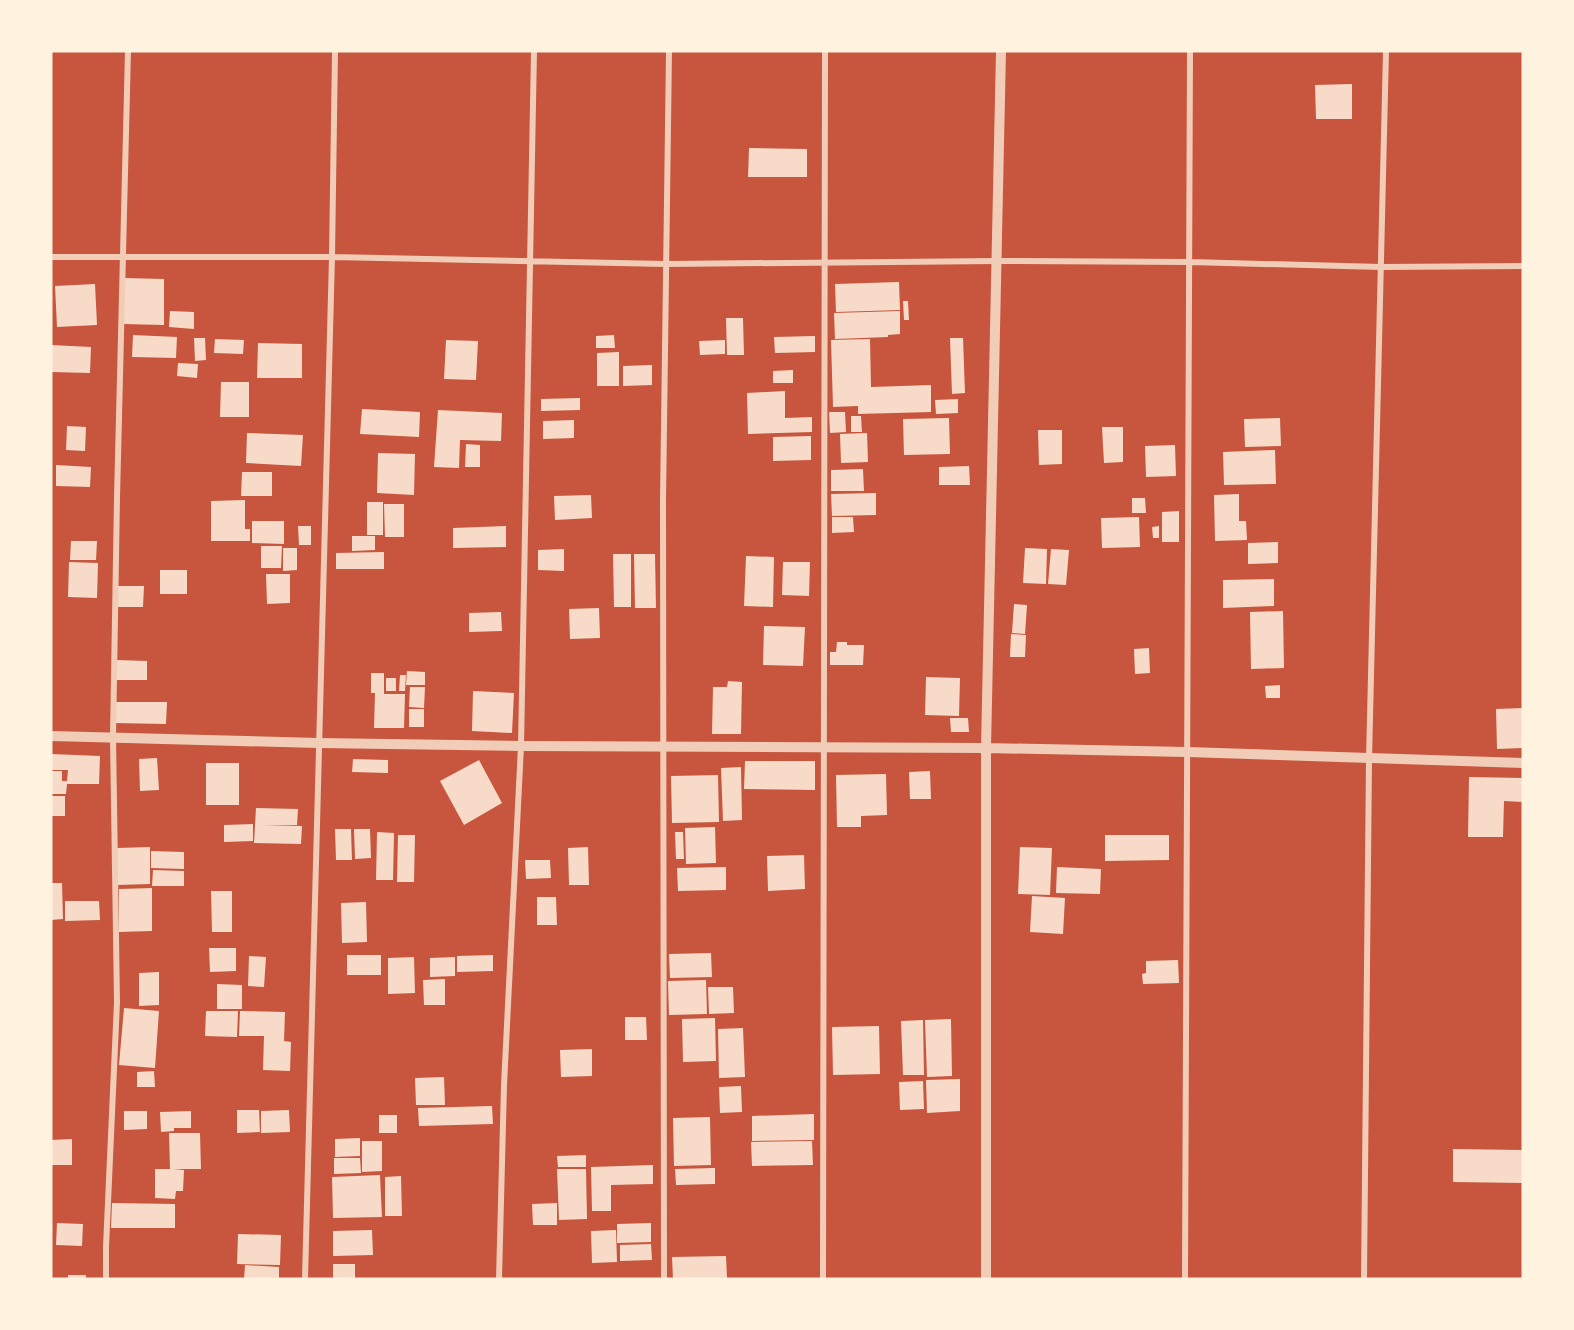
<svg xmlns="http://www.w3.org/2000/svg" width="1574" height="1330" font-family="Bitter,serif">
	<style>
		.building { fill: #f7dbc8 }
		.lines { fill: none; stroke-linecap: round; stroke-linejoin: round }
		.minor { stroke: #f1ccb7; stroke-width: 6 }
		.tertiary { stroke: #f1ccb7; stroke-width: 10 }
	</style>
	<rect width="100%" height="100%" fill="#c8553d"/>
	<path class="building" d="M1352,84V119H1316L1315,85Z
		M749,148L807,149V177H748Z
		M124,278L164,279V325L123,324Z
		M899,282L900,310L836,312L835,284Z
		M95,284L97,325L57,327L55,286Z
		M903,301H908L909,320H904Z
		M170,311L194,312V329L169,327Z
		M900,311V334L888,335V337L835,339L834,313Z
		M726,318H743L744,355H727Z
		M133,335L177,337L176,358L132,357Z
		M614,335L615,348H596V336Z
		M815,336V352L775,353L774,337Z
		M194,338H205L206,360L195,361Z
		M950,338H963L965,393L952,394Z
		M215,339L244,340L243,354L214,353Z
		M870,339L871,387L931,385V412L858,414V406L833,407L831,340Z
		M446,340L478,341L476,380L444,379Z
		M725,340V354L700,355L699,341Z
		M258,343L302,344V378H257Z
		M51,345L91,347L90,373L51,372Z
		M619,352V386H597V353Z
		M178,363L198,364L197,378L177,376Z
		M652,365V385L623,386V366Z
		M793,370V383H773V371Z
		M221,382H249V417H220Z
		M785,391V418L812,417V432L748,434L747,393Z
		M580,398V410L541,411V399Z
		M958,399V413L936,414L935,400Z
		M362,409L420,412L419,437L360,434Z
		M438,410L502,413L501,441L460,440L459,468L434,467Z
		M829,412H845L846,432L830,433Z
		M851,416H861L862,432H851Z
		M949,418L950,454L904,455L903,419Z
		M1280,418L1281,446L1245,447L1244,419Z
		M574,420V438L543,439V421Z
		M67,426L86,427L85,451L66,450Z
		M1102,427H1123V462L1104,463Z
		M1038,430H1062V464L1039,465Z
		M247,433L303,435L301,466L246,463Z
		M867,433L868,462L841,463L840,434Z
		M811,436V460L773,461V437Z
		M466,444L480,445V467H465Z
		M1175,445L1176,476L1146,477L1145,446Z
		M1275,450L1276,484L1224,485L1223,452Z
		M378,453L415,454L414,495L377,493Z
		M56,465L91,467L90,487L56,486Z
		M969,466L970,485H939V467Z
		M863,469L864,491H831V470Z
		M242,472H272V496H241Z
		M876,493V515L832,516L831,494Z
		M1239,494V521H1246L1247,540L1215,541L1214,495Z
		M591,495L592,518L555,520L554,496Z
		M1132,498H1145L1146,513H1132Z
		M245,500V529H250V541H211V501Z
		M367,502H383V535H367Z
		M384,504H404V537H385Z
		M1179,511V542H1162V512Z
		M832,517H853L854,532L832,533Z
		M1139,517L1140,547L1102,548L1101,518Z
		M252,521H284V544L252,543Z
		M298,526H311V545H299Z
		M506,526V547L453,548V528Z
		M1159,526V538H1153L1152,527Z
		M352,536H375V550L352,551Z
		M71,541H97L96,560H70Z
		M1278,542V563L1248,564V543Z
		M261,546H282L281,568H261Z
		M283,548H297V570L283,571Z
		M1025,548L1047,549L1046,584L1023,583Z
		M564,549V571L538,570V550Z
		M1051,549L1069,550L1066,585L1048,584Z
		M384,552V569H336V553Z
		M613,554H631V607H614Z
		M634,554H655L656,608H635Z
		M746,556L774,557L773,607L744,606Z
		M69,562L98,563L97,598L68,597Z
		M783,562H810L809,596L782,595Z
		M160,570H187V594H160Z
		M266,574H290V603L267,604Z
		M1274,579V606L1223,608V580Z
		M116,586H144L143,607H116Z
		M1014,604L1027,605L1025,634L1012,633Z
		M599,608L600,638L570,639L569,609Z
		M1283,611L1284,668L1251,669L1250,612Z
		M501,612L502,631L469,632V613Z
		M764,626L805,627L803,666L763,665Z
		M1011,634L1026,635L1025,657H1010Z
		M837,642H847V645H864L863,665H830V652H836Z
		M1149,648L1150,673L1135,674L1134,649Z
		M116,660L147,661V680H116Z
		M407,671L425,672V685H406Z
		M371,673H384V694H405L404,728H374L375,693H371Z
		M400,675H406L405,691H399Z
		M926,677L960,678L959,716L925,715Z
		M386,678H396V691H386Z
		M728,681L742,682L741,734H712L713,687H727Z
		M1280,685V698H1266L1265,686Z
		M410,687H425L424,708L409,707Z
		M473,691L514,693L512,733L472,731Z
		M115,702H167L166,724L114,723Z
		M1523,708V748L1497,749L1496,709Z
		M409,709H424V727H409Z
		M950,718H968L969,732H951Z
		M51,754L100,756L99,784H67L66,794H51V771H62V781H67L68,770H51Z
		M157,758L159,790L140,791L139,759Z
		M353,759L388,760V773L352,772Z
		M479,760L502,803L464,825L440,781Z
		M745,761H815V790L744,789Z
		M206,763H239V805H206Z
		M741,767L742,820L723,821L721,768Z
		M930,771L931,799H910L909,772Z
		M886,774L887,815L861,816V827H837L836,775Z
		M718,775L719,822L672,823L671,776Z
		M1469,777L1523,778V802L1504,801L1503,837H1468Z
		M51,796H65V816H51Z
		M256,808L298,809L297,825H263L302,826L301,844L254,843Z
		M253,824V841L224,842V825Z
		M715,827L716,863L686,864L685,828Z
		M335,829H351L352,860H336Z
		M354,829H370L371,858L355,859Z
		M377,832L394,833L393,880H376Z
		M675,832H683L684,859H676Z
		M398,835H415L414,882H397Z
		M1105,835H1169V860L1105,861Z
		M150,847V884L117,885V848Z
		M588,847L589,885H569L568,848Z
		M1020,847L1052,848L1050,895L1018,894Z
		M151,851L184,852V869L151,868Z
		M804,855L805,889L768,891L767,856Z
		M525,860H550L551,878L526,879Z
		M726,867V890L678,891L677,868Z
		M1057,867L1101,869L1100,894L1056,893Z
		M153,870L184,871V886H152Z
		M51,883H62L63,919L51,920Z
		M152,888V931L119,932V889Z
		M211,891H232V932H212Z
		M1032,896L1065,898L1063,934L1030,932Z
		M537,897H556L557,925H537Z
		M65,901H99L100,920L65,921Z
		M366,902L367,942L342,943L341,903Z
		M209,948H236V971L210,972Z
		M711,953L712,977L670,978L669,954Z
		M347,955H381V975H347Z
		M493,955V971L457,972V956Z
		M249,956L266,957L264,987L248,986Z
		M414,957L415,993L388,994V958Z
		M455,957V976L430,977V958Z
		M1178,960L1179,983L1143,984L1142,974L1146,973V961Z
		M159,972V1005L139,1006V973Z
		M445,979V1005H424L423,980Z
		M706,980L707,1014L669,1015L668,981Z
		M217,984L242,985V1009H217Z
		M708,987H733L734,1013L709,1014Z
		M124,1008L159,1011L155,1068L119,1065Z
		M206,1011H238L237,1037L205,1036Z
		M240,1011L285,1012L284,1041L291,1042L290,1071L263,1070L264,1036H239Z
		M625,1017H646L647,1040H625Z
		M715,1018L716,1061L683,1062L682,1019Z
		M951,1019L952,1076L927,1077L925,1020Z
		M923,1020L924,1075H903L901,1021Z
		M879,1026L880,1074L833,1075L832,1027Z
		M743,1028L745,1077L719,1078L718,1029Z
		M592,1049V1076L561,1077L560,1050Z
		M154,1071L155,1087H137V1072Z
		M444,1077L445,1105H416L415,1078Z
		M960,1079V1111L927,1113L926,1080Z
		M923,1081L924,1109L900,1110L899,1082Z
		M741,1086L742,1112L720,1113L719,1087Z
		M492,1106L493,1124L419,1126L418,1108Z
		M237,1110H259L260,1132L237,1133Z
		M289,1110L290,1132L261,1133V1111Z
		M124,1111H147V1129L124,1130Z
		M191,1111V1128H174V1131L161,1132L160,1112Z
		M814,1114V1140L752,1141V1116Z
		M379,1115H397V1133H379Z
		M710,1117L711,1165L674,1166L673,1118Z
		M169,1133H200L201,1169H173L184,1170L183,1191H176L175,1199L155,1198V1169H170Z
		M360,1138V1156L335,1157V1139Z
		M72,1139V1165H51V1140Z
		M362,1141H382V1171L362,1172Z
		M812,1141L813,1165L752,1166L751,1142Z
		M1453,1149L1523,1150V1183L1453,1182Z
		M586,1155V1167H558L557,1156Z
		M334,1158H360L361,1173L334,1174Z
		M653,1165V1184L611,1185V1211H592L591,1167Z
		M715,1168V1184L676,1185L675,1169Z
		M557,1169H586L587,1219L559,1220Z
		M380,1175L382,1217L333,1218L332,1177Z
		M401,1176L402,1216H385V1177Z
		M112,1203L175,1204V1228H111Z
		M557,1203V1225H533L532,1204Z
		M57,1223L83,1224L82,1246L56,1245Z
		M651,1223V1242L617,1243V1224Z
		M372,1230L373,1255L333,1256V1231Z
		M616,1230L617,1262L592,1263L591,1231Z
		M238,1234L281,1235L280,1265L237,1264Z
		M651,1244L652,1260L620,1261V1245Z
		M726,1256L727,1279H673L672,1257Z
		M333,1264H355V1279H333Z
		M245,1265L279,1267V1279H244Z
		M68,1275H86V1279H68Z"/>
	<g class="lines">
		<path class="minor" d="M51,257H332L666,264L996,261L1190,262L1381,267L1523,266
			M106,1279V1247L117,1002L113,737L117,498L128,51
			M305,1279L332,257L335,51
			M499,1279L504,1085L521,746L534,51
			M664,1279L663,501L669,51
			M823,1279L825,51
			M1185,1279L1190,51
			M1364,1279L1369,759L1386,51"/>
		<path class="tertiary" d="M51,736L318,743L521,746L986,748L1187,752L1523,763
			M986,1279V748L1001,51"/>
	</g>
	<rect width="1574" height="1330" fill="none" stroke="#fff3e0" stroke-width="105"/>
</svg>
